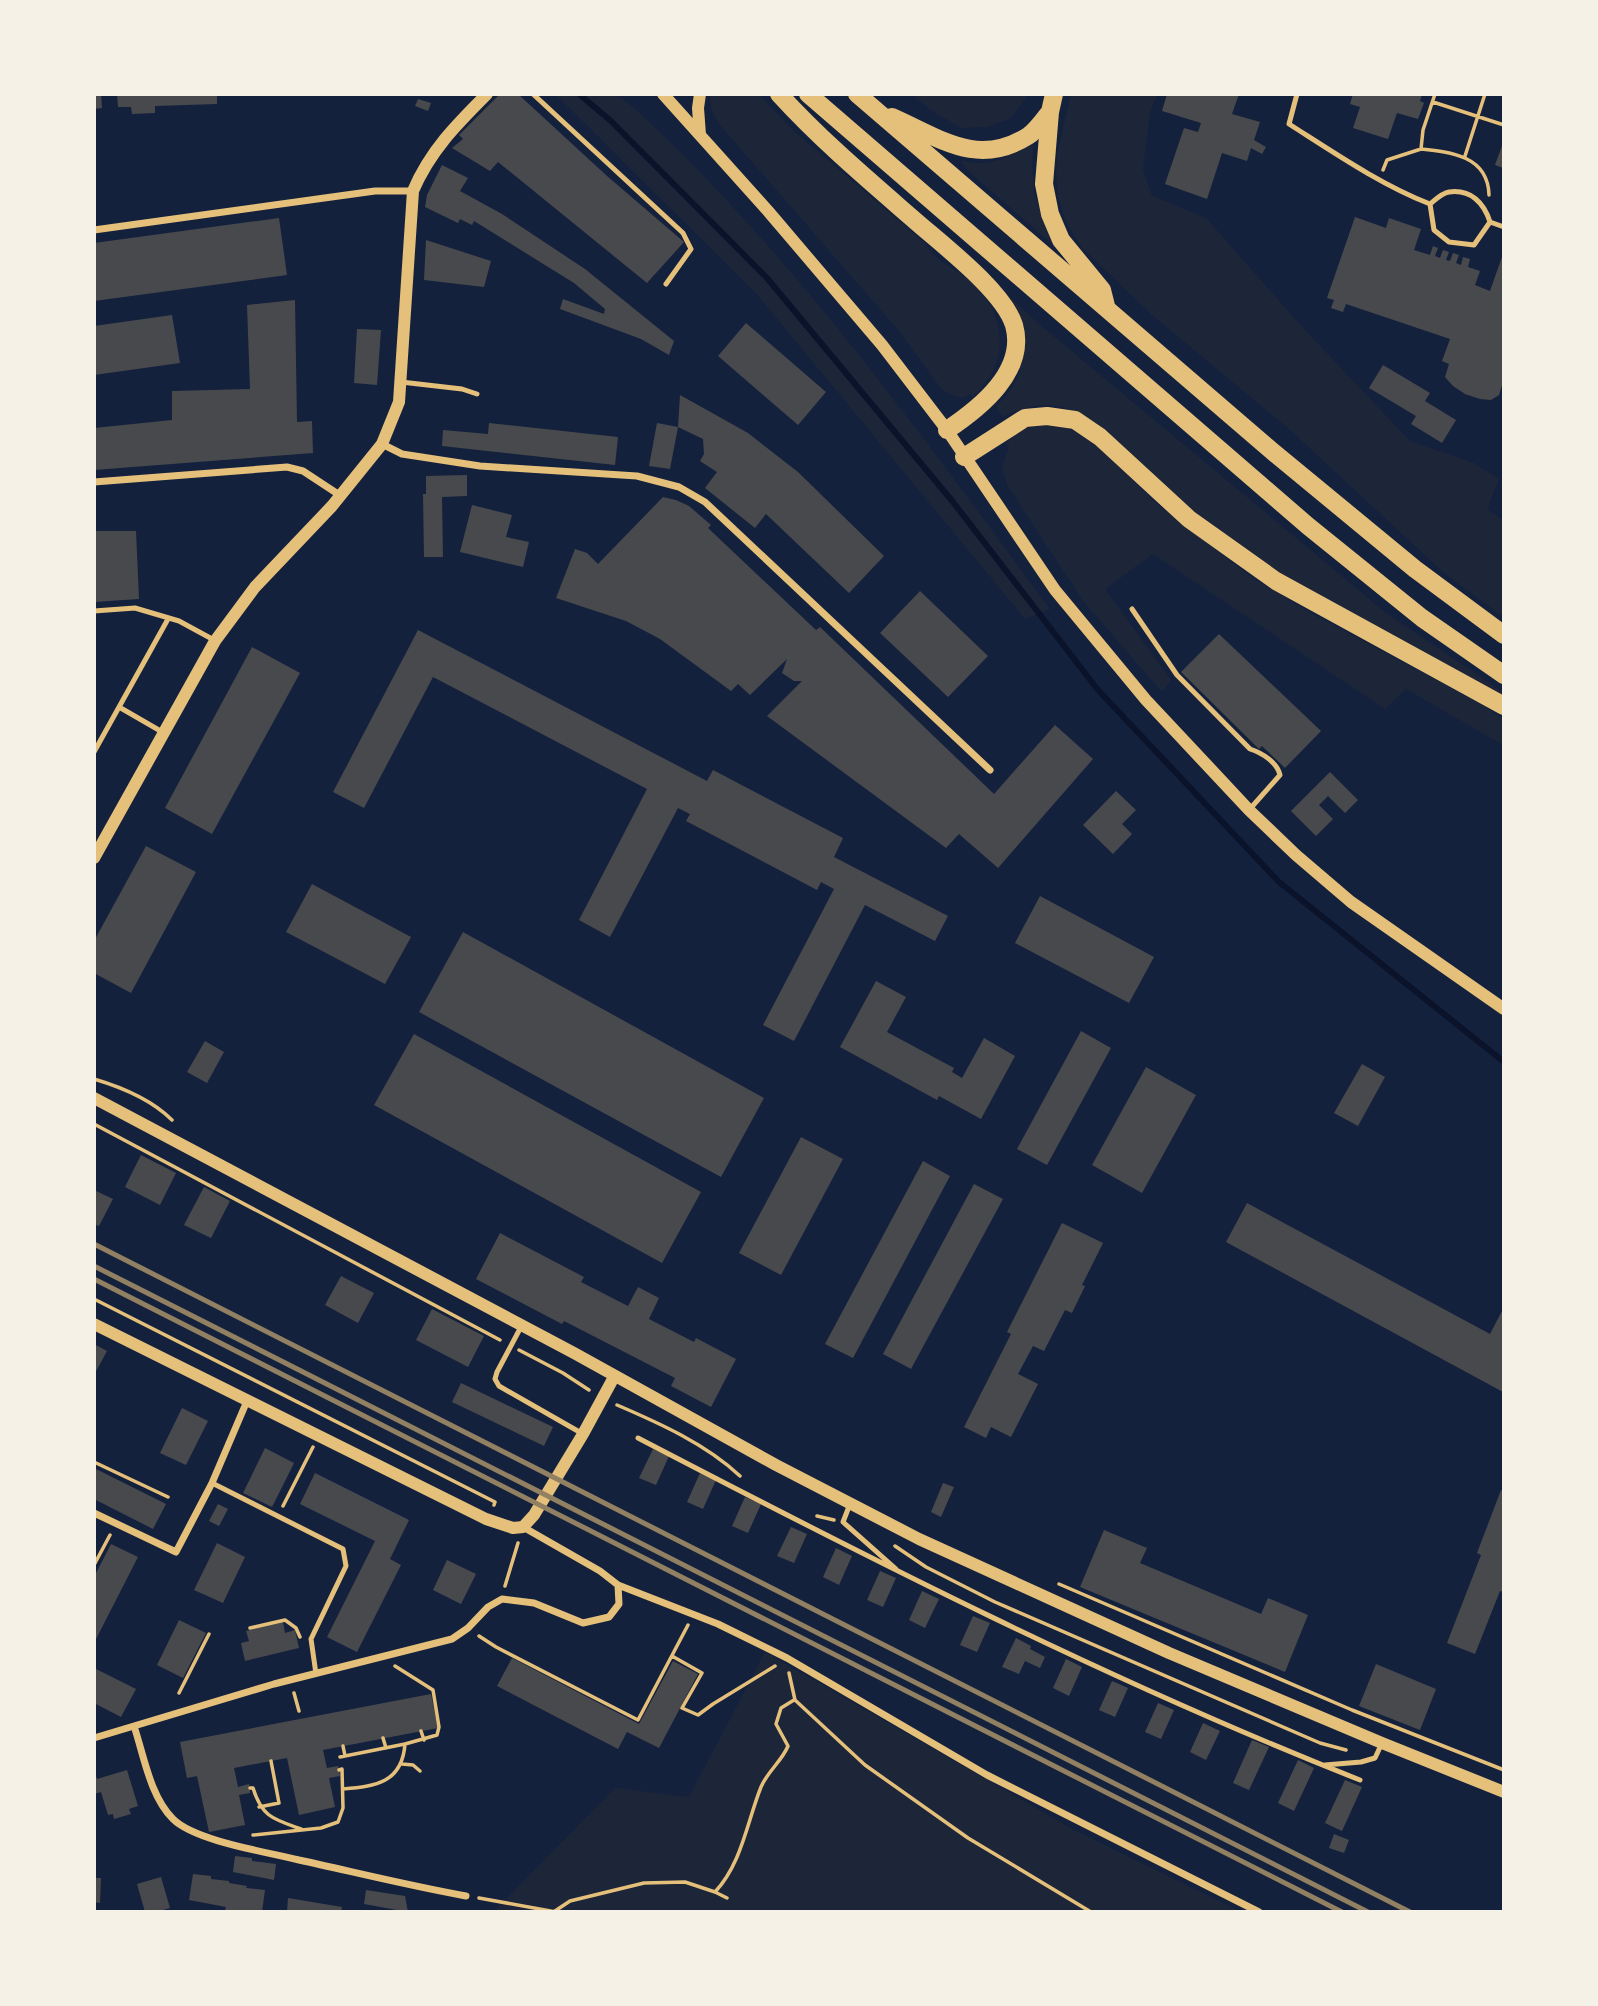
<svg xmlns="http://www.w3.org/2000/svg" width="1598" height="2006" font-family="Roboto,sans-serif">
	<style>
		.green { fill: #1d2539 }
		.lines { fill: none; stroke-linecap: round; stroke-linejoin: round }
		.stream { stroke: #0b132b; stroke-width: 6 }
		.building { fill: #48494c }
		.path { stroke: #e5c07b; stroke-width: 3.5 }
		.service { stroke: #e5c07b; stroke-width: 5 }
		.minor { stroke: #e5c07b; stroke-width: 7 }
		.tertiary { stroke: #e5c07b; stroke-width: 12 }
		.trunk { stroke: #e5c07b; stroke-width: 18 }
		.rail { stroke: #918062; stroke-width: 5 }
	</style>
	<rect width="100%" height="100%" fill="#14213d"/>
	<path class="green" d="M556,95C569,94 604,91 615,94C626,98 668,140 679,151C819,290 933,451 1050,609L1025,619L755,292Z
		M710,95H759L795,132L926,244C934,259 944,263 958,272C992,292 1011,335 993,371C988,381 980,389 973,397L970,394L965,397H956L942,390L899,331L719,124L711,108Z
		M913,95H1028L1011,118L987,127L961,128L929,109Z
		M1071,95H1157L1150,113L1143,169L1152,196L1206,218L1305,330L1410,441L1474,463L1499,479L1487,509L1503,520V617L1444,573L1288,428L1152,315L1083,249L1066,222L1058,197L1056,172L1058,149Z
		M1031,145L1034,146L1032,159L1034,193L1051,243L965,168L961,160C986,169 1009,157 1031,145Z
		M1001,289L1038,323L1386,613L1503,692V696C1413,648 1318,603 1235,543C1200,518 1168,489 1137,460C1120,444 1105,426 1084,415C1059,401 1027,403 1003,417L996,406C1008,395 1022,377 1021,359C1020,344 1006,306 1001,289Z
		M1046,424C1064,426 1077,430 1092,441L1160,507L1254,579L1320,618L1483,705L1503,719V745L1406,689L1385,709L1153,554L1105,589L1171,680L1162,692L1083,601L1007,485L1002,466L1009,447L1006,444C1016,430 1030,426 1046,424Z
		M765,1652L1076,1831L1240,1911L497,1912V1908L615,1788L689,1797Z"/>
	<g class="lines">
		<path class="stream" d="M579,94L611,121L767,278L953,502L1098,690L1279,882L1504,1062"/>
	</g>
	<path class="building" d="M94,94H101L102,108L94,109Z
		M117,94H217V104L155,106V113L132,114L131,107H118Z
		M500,94H518L607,176L684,242L647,283L498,162L490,171L452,148L463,139L459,135Z
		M1167,94H1239L1232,114L1260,122L1254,140L1266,147L1262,154L1251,148L1247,161L1222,153L1207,199L1165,184L1184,128L1198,132L1201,123L1162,111Z
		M1353,94H1422L1420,101L1424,103L1418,119L1397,113L1388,139L1353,128L1360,107L1350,104Z
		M418,99L431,103L428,111L415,106Z
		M1503,143V168L1495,165Z
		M442,165L468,178L460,191L502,214L585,269L674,341L669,355L641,339L560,309L563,299L604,314L605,309L574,283L474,221L472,225L460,219L458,223L425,207L427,195Z
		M1355,217L1386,228L1389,218L1421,229L1414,250L1430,255L1433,246L1438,248L1435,256L1440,258L1443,250L1449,252L1446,260L1450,261L1453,253L1459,255L1456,263L1461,265L1463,257L1470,259L1468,267L1480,271L1475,285L1490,291L1503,254V382L1499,395L1491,400L1480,399L1465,394L1453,386L1445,377L1449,364L1442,361L1450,339L1346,304L1343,312L1331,308L1334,300L1327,298Z
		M279,218L287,275L94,301V243Z
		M426,240L491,261L484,287L424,280Z
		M295,300L297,422L312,421L313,453L94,470V428L172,420V391L250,389L247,305Z
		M172,315L180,363L94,375V326Z
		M746,323L826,392L798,425L718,356Z
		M357,329L381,330L377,385L354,383Z
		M1383,365L1430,393L1425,401L1456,420L1442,443L1411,424L1416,416L1369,388Z
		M680,395L748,433L798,472L884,556L849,593L766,514L755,528L705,488L717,472L700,461L704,454L703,439L678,427Z
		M489,423L618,437L615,465L442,446L443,430L488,434Z
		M657,423L678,427L670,469L649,466Z
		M467,475V496L442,497L443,557H424L423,494H426V476Z
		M663,497L676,500L689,506L711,525L708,528L816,630L820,627L994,794L1055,725L1093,759L998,868L959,834L946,848L767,716L802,681H794L782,673L787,659L750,695L738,684L731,691L660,639L626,621L556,598L575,549L587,553L598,564Z
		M472,505L512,515L506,537L529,542L523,567L460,552Z
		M94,531H136L139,599L94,602Z
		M920,591L988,656L948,697L880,633Z
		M418,630L707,781L713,770L843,838L834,857L948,916L935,941L865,905L794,1041L763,1025L834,889L821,882L817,890L686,821L690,814L678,808L610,937L579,920L647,789L433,677L364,808L333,792Z
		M1219,634L1321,731L1285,768L1262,746L1259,749L1181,672Z
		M252,647L300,673L212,834L165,808Z
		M1330,772L1358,800L1345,813L1328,796L1319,805L1333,819L1316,836L1291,811Z
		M1116,791L1136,810L1122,824L1132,834L1113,854L1083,825Z
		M146,846L196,872L131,993L94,973V941Z
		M312,884L411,937L385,984L286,932Z
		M1040,896L1154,957L1129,1003L1015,943Z
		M463,932L764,1098L721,1177L419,1012Z
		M876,981L906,997L887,1032L954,1068L952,1072L962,1078L984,1038L1015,1056L981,1119L939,1096L937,1100L840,1047Z
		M1081,1031L1111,1048L1047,1165L1017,1149Z
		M414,1034L701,1192L662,1263L374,1105Z
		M205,1041L224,1052L207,1083L187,1072Z
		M1362,1064L1385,1077L1358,1126L1334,1113Z
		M1146,1067L1196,1095L1142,1193L1092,1165Z
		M801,1137L843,1159L781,1275L739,1253Z
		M141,1155L176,1173L160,1205L125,1187Z
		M923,1161L950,1176L853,1358L825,1344Z
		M974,1184L1003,1199L911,1369L883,1354Z
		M204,1187L230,1201L211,1238L184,1225Z
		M94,1190L113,1199L99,1226L94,1224Z
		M1247,1203L1490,1334L1503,1309V1392L1226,1242Z
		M1062,1223L1103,1243L1082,1285L1085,1286L1072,1313L1065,1310L1044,1351L1033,1346L1018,1374L1038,1384L1011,1437L991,1427L986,1438L964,1427L1011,1334L1007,1332Z
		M500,1233L584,1277L581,1282L628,1306L638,1287L659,1298L649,1319L694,1342L696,1338L736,1359L711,1407L671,1386L675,1378L564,1321L562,1324L476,1279Z
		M341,1276L374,1293L358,1323L325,1305Z
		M432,1309L484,1336L468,1367L416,1340Z
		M94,1344L107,1351L94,1375Z
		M461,1383L553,1427L544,1446L452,1402Z
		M182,1408L208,1421L186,1465L160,1453Z
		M265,1448L294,1463L272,1507L243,1493Z
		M653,1449L669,1456L656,1485L639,1478Z
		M94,1468L166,1504L153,1529L94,1499Z
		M315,1473L409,1520L390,1559L401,1565L357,1652L327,1637L375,1541L300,1504Z
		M700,1473L716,1480L703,1509L687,1502Z
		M943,1483L954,1487L941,1517L931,1512Z
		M1501,1490L1503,1491V1592L1500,1591L1475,1654L1447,1643L1481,1555L1477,1553Z
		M745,1497L761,1504L748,1533L732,1526Z
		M218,1504L228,1509L219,1526L209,1521Z
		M791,1527L807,1534L794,1563L777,1556Z
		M1104,1530L1147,1548L1140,1563L1261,1614L1268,1598L1308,1615L1285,1672L1080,1587Z
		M217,1543L245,1557L223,1603L194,1590Z
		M111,1544L138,1557L94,1643V1577Z
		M836,1548L852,1556L839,1585L823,1577Z
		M447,1560L476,1574L461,1604L433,1590Z
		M880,1571L896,1578L883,1607L867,1600Z
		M922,1591L939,1599L925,1628L909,1620Z
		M973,1616L990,1623L977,1652L960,1645Z
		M179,1620L206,1633L183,1678L157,1665Z
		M283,1622L285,1633L295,1630L299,1648L245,1661L241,1643L249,1641L246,1631Z
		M1016,1638L1031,1646L1030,1649L1045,1657L1040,1668L1025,1661L1019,1674L1002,1667Z
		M512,1658L639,1724L673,1661L698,1674L659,1748L627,1732L618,1749L497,1686Z
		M1066,1659L1082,1667L1069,1696L1053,1688Z
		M1376,1664L1436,1689L1420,1730L1359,1706Z
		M94,1668L136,1689L121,1717L94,1703Z
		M1112,1681L1128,1688L1115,1717L1099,1710Z
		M431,1694L438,1728L323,1750L327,1768L338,1766L339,1770L340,1776L329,1778L335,1807L299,1815L287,1758L234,1768L238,1787L249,1784L250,1788V1793L239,1795L245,1825L209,1832L197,1776L187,1778L180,1742Z
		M1158,1703L1174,1710L1161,1739L1145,1732Z
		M1203,1723L1220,1731L1206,1760L1190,1752Z
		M1252,1740L1269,1747L1249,1790L1233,1783Z
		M1298,1760L1314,1768L1294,1811L1278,1803Z
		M127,1770L138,1806L129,1809L131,1814L114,1819L113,1814L108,1815L101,1792L94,1794V1771L97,1779Z
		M1345,1780L1362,1787L1342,1831L1325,1823Z
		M1334,1834L1349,1840L1344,1853L1329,1848Z
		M235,1856L252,1858V1861L276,1864L274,1880L233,1872Z
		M193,1874L211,1876V1879L229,1881V1883L247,1886L246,1888L265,1890L262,1912L225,1910L226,1907L189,1900Z
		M161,1877L170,1908L156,1912H145L137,1884Z
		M94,1878H101L100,1903L94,1902Z
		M366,1890L405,1896L408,1912L364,1904Z
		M288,1898L342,1907L341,1912H287Z"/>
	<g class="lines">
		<path class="path" d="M1435,94L1423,130L1421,149C1451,152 1488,156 1489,195
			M1433,102L1504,125
			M1465,156L1485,94
			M1383,170L1387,160L1421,149
			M94,1079C121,1087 152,1100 172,1120
			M94,1124L500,1340
			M94,1299L495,1502L494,1505
			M519,1350L563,1373L589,1390
			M617,1405C659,1423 706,1444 740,1476
			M94,1462L168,1497
			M283,1506L313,1447
			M817,1516L834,1520
			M895,1546L926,1567L995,1602L1320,1743L1346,1750
			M94,1565L110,1535
			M1059,1584L1352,1710L1504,1770
			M505,1586L518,1543
			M250,1628L285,1620L296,1628L300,1637
			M479,1636L496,1647L638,1720L688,1625
			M672,1656L702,1673L682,1708L698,1715L713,1704L775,1666
			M789,1673L795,1700L865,1765L968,1838L1091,1912
			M179,1693L209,1634
			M294,1693L299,1711
			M421,1731L424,1740
			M383,1738L386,1748
			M343,1746L345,1756
			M340,1757L405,1744
			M402,1764L413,1765L420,1771
			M250,1788H253C262,1817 273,1819 301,1829
			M343,1789C376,1786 402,1783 405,1744L437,1735L439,1727L433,1690L395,1666
			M259,1807L279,1803L271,1761
			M253,1835L321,1828L338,1822L343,1808L342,1769L339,1770
			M715,1892C742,1863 747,1822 761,1787C767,1772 782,1761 788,1746L776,1724L781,1708L794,1700
			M479,1898L556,1912
			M555,1911L570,1901L644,1883L685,1882L715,1892L727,1898"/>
		<path class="service" d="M533,94L683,233L691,249L666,284
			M1297,94L1289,124C1333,152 1381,185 1430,204C1435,200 1442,193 1449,192C1471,189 1484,203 1490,222L1504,227
			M1430,204L1434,230L1449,242L1474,245L1490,222
			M401,382L462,389L477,394
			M1132,609L1177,675L1250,749C1262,753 1277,762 1280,775L1249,810
			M94,611L135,608L179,621L214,640
			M119,707L164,733
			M94,752L168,619
			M522,1325L497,1372L495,1379L499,1386L583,1434
			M638,1438C874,1561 1112,1682 1360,1780
			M212,1483L343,1549L346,1566L311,1639L316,1674
			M850,1504L843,1522L896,1569
			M1325,1765L1361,1762L1375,1758L1382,1743"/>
		<path class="minor" d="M94,230L375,191H413
			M382,444L402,454L480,466L637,476L679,487L705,502L990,770
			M94,482L287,467L303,471L341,496
			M94,1513L176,1552L212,1483L247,1401
			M523,1527L600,1571L618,1585L718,1624L787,1658L987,1775L1259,1912
			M134,1726C144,1756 150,1796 173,1819C195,1841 267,1852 299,1860C354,1872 410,1886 466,1896
			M94,1738L274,1684L452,1639L468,1628L488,1607L502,1599L534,1603L583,1623L609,1617L619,1604L618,1585"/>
		<path class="tertiary" d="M663,94L768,211L882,345L947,430L1055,590L1146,700L1249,810L1296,855L1351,902L1504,1009
			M700,94L698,108L700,135
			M94,858L215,641L255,587L332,506L382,444L399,402L413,191C430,151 456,125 487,94
			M94,1098L574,1353L776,1465L919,1539L1169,1653L1382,1743L1504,1792
			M94,1324L486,1519L513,1528L523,1527L534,1515L583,1434L614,1377"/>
		<path class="trunk" d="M779,94C820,139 866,178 912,218C940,243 1003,290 1014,325C1027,371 980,408 947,430
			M808,94L1308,526L1422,618L1504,675
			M857,94L1272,451L1415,569L1504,635
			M1054,94L1050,112L1044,184L1050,214L1061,240L1102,290L1106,306
			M892,117C940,138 977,168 1028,136C1036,131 1043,120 1050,112
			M964,457L1025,418L1047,416L1075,420L1100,437L1189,519L1276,581L1504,706"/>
		<path class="rail" d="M94,1244L1410,1912
			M94,1266L1368,1912
			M94,1279L1342,1912"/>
	</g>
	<rect width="1598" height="2006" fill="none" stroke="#f6f1e7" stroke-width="192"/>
</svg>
